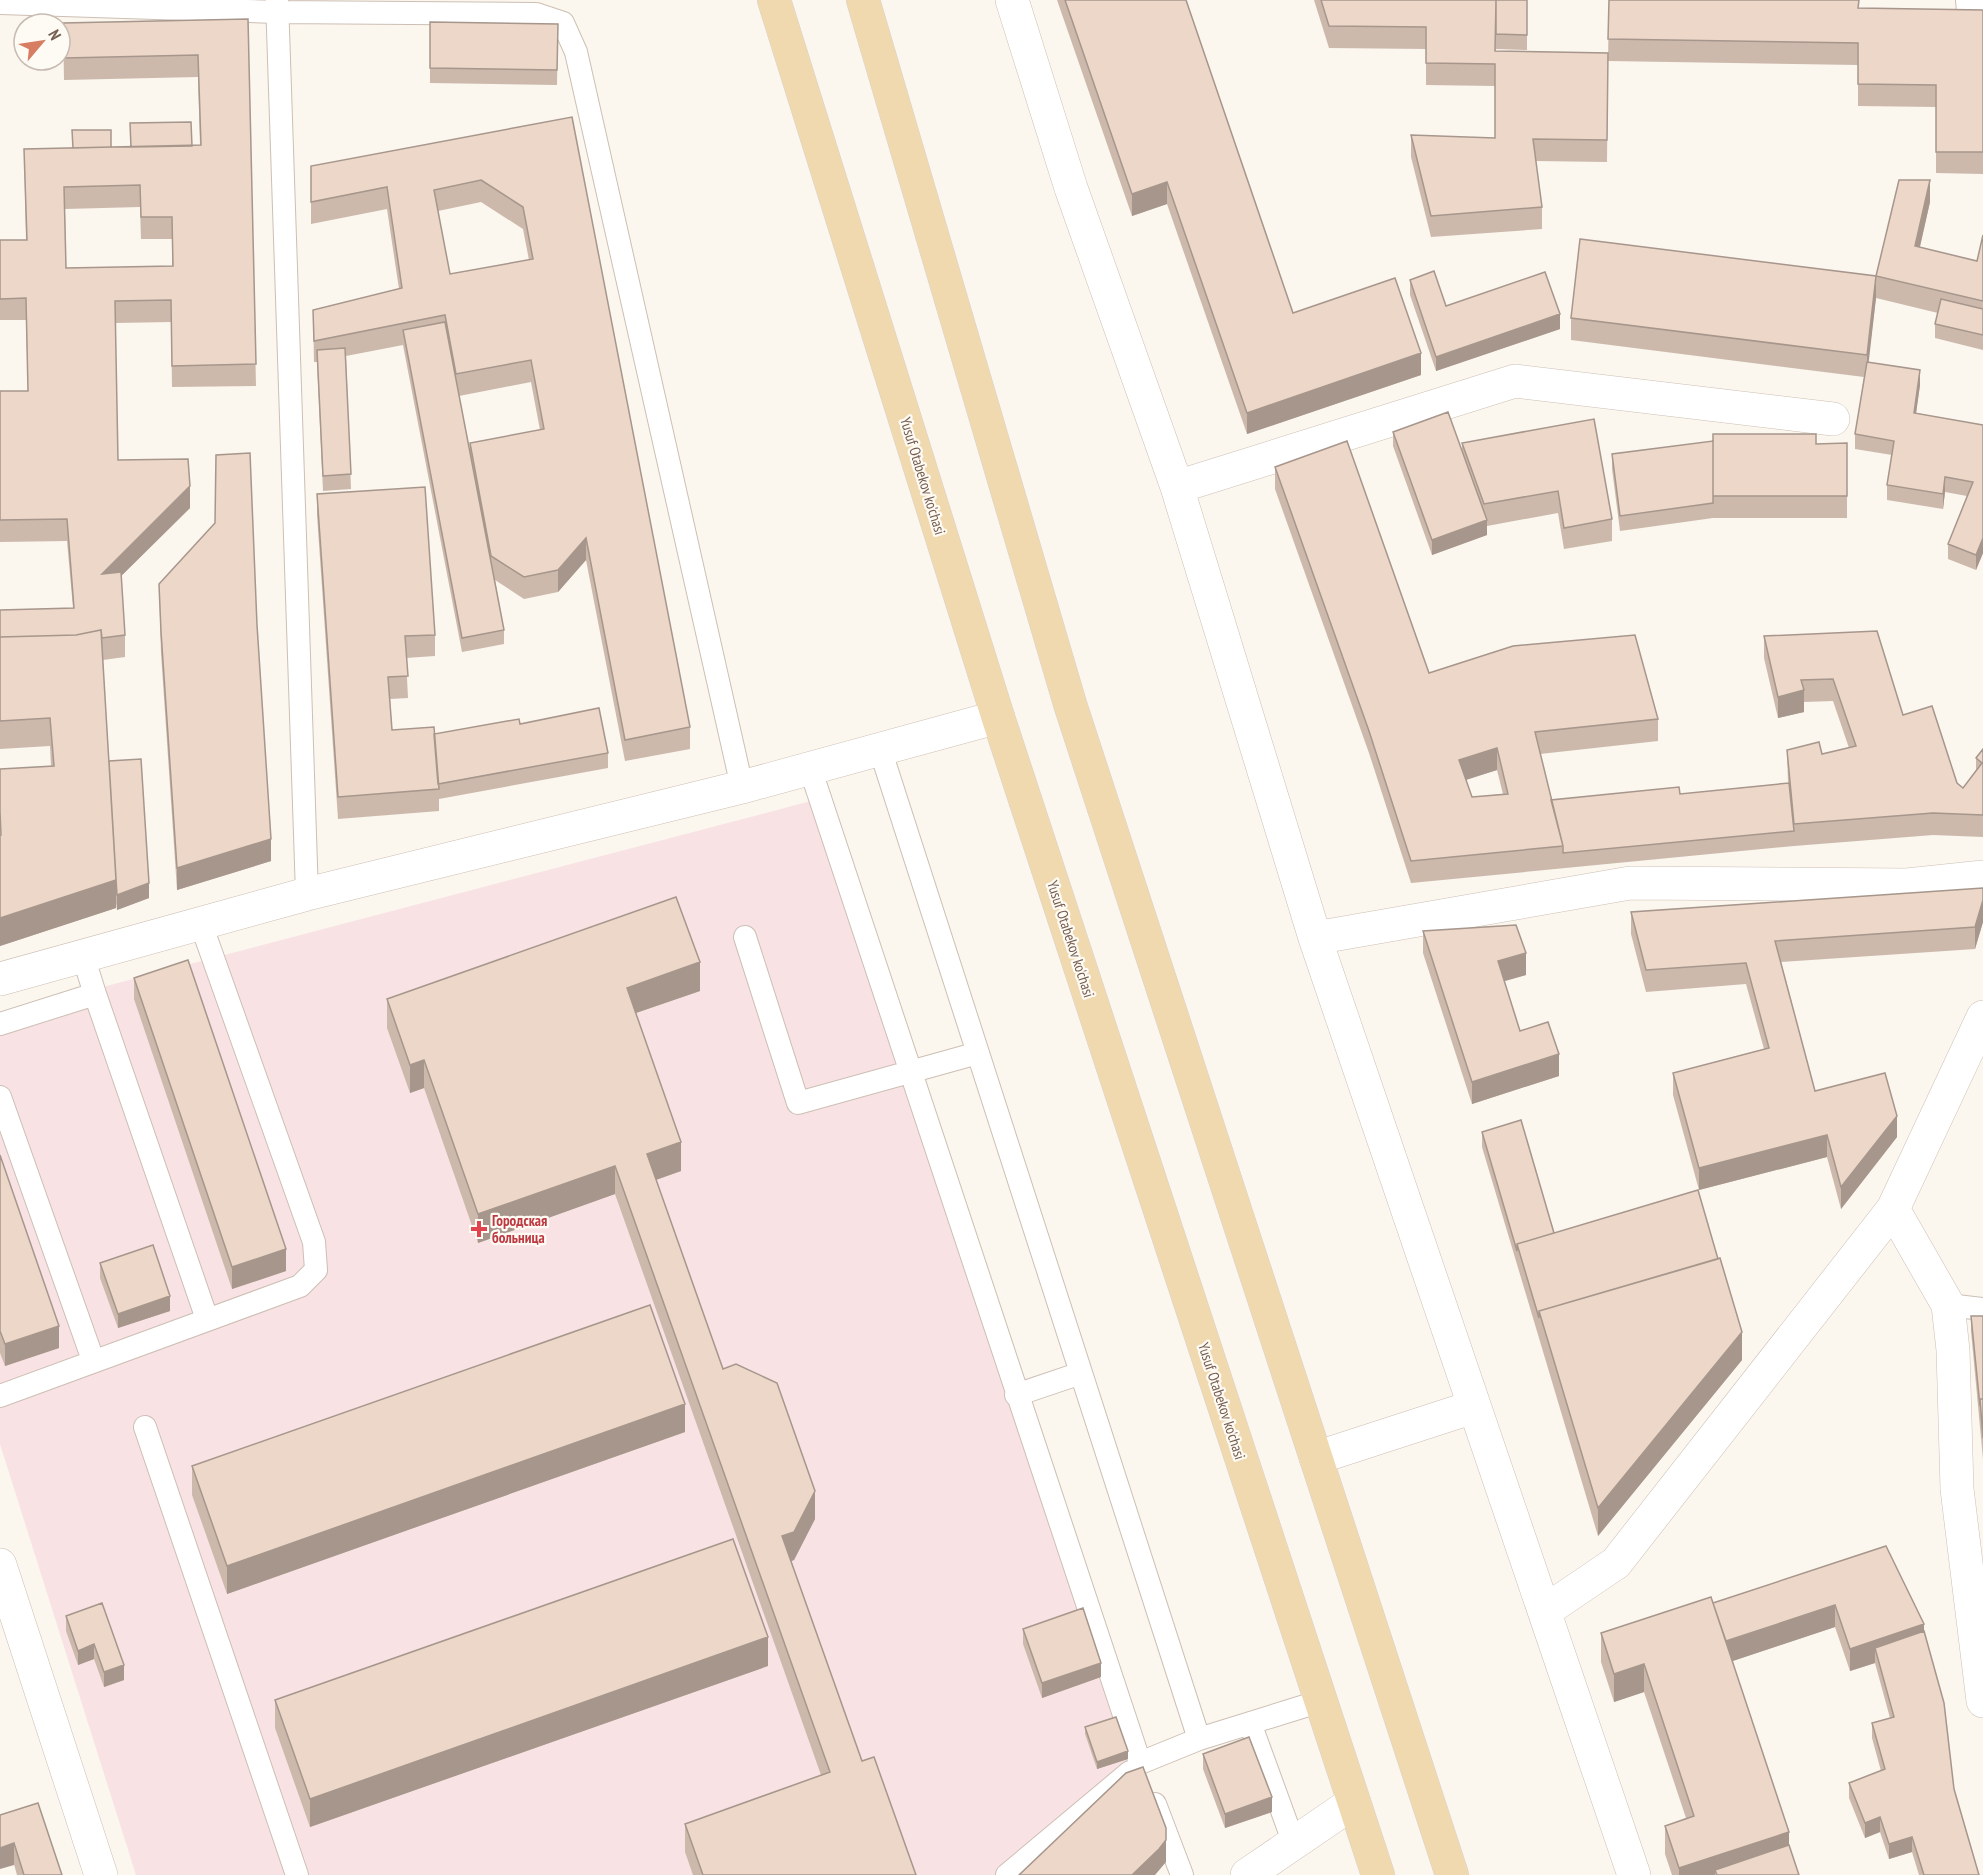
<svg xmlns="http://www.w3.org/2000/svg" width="1983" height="1875" font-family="'PT Sans Narrow',sans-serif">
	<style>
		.medical { fill: #f8e2e4 }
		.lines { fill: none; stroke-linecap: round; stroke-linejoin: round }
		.service-casing { stroke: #cdbfb4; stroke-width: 24 }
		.minor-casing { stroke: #cdbfb4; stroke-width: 34 }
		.primary-casing { stroke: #d8d2cf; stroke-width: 34 }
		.service { stroke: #fff; stroke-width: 22 }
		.minor { stroke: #fff; stroke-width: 33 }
		.primary { stroke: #f1d9af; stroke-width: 33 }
		.wall { fill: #ccb9ac; fill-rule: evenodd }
		.shaded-wall { fill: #a6968c }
		.building { fill: #edd7c8; stroke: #a6968c; stroke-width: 1.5; fill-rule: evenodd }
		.health-dot { fill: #e0444e; stroke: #fefaf4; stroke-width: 2 }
		.labels { text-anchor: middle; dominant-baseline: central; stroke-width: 4.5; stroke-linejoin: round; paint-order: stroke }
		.street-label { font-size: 15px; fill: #755f52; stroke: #fefaf4 }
		.health-label { font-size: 15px; font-weight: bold; fill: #be3a42; stroke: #fefaf4; text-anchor: start }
	</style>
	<rect width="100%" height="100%" fill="#fbf6ee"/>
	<path class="medical" d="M815,800L1139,1768L1024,1875H136L0,1444V1014Z"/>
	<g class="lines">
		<defs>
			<path id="service" d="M277,0L307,894
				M1967,0L1968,11H1983
				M0,3L277,12L536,14L563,23L576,52L742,787
				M880,749L1199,1739L1321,1701
				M810,768L1140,1763L1199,1739
				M745,937L798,1103L978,1053
				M83,956L95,994
				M0,1024L95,994L207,1319
				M0,1097L93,1360
				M1948,1305L1983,1309
				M1016,1395L1081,1373
				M0,1396L300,1286L316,1270L314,1242L201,924
				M145,1427L297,1875
				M1250,1723L1293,1841
				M1155,1804L1182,1875
				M1007,1875L1130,1772"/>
			<path id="minor" d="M1012,0L1071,188L1177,487L1315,938L1634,1875
				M1177,487L1515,381L1833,419
				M1315,938L1630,883L1907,885L1983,877
				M0,979L307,894L742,787L998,717
				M1893,1209L1948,1305L1953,1350L1957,1489L1983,1701
				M1316,1458L1473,1407
				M0,1565L101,1875
				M1545,1611L1616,1563L1893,1209L1983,1017
				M1247,1875L1354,1802"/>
			<path id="primary" d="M774,0L998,717L1378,1875
				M863,0L1070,704L1452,1875"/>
		</defs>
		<use href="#service" class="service-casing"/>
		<use href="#minor" class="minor-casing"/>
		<use href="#primary" class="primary-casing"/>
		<use href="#service" class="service"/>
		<use href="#minor" class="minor"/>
		<use href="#primary" class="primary"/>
	</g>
	<path class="wall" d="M1057,0H1186L1293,313L1421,375L1247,434L1167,204L1132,216Z
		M1314,0H1527V50L1496,49V51L1608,53L1607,162L1536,161L1542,207V229L1431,237L1411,157V135L1495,138V86L1426,85V49L1329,48Z
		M1609,0L1859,8L1983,10V174L1936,173V107L1858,106V65L1608,61Z
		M248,19L256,386L172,387L171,322L115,323L118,460L190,508L121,576L125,635V657L103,660L109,761L149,898L117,910L116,903V908L0,946V769L51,766L50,746L0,749V610L73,608L67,541L0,542V391H28L26,320H0V240H26L24,149L200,145L198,77L64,80L63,23ZM140,207L141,239H172V266L66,268L65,209Z
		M430,22L558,24L557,85L430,83Z
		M572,117L690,727V749L625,761L586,560L558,592L524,599L495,580L504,630V644L462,652L403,345L346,356L351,489L323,491L317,362H314L313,310L399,289L387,209L311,224V166ZM481,202L523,229L529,260L450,274L438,211ZM531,382L540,430L470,443V451L459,396Z
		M1930,202L1920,247L1977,261L1983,235V350L1935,338V324L1938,313L1876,298L1868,362L1920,385L1916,413L1983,425V553L1976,570L1948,559V544L1967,496L1945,492L1943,509L1887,500V485L1892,455L1855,449V434L1864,377L1571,340V318L1876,276Z
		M1410,280L1446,306L1560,329L1436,371L1410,295Z
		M1393,432L1462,451V443L1612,519V541L1564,549L1558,513L1487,526V535L1432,555L1393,446Z
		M1847,443V518H1713L1620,531L1612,469V454L1816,444Z
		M1275,467L1429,673L1658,719V741L1540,754L1551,800L1680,794L1788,783L1787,750L1822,754L1849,748L1833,701L1804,702V712L1778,718L1764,658V636L1903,715L1957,783L1963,788L1976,770V758L1983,749V837L1933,835L1794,846L1411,883L1369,753L1275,489ZM1497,770L1503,794L1472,797L1466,780Z
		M317,494L435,635V656L406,658L408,698L390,699L392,730L434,734L520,724L608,753V768L439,799V811L338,819L317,515Z
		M215,523L257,625L271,861L177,890L161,653L159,584Z
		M1983,888V922L1975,949L1781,962L1815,1091L1897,1137L1841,1209L1827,1157L1699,1190L1673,1095V1073L1764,1049L1746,984L1646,992L1631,934V912Z
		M1423,931L1526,975L1504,981L1520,1031L1559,1076L1472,1104L1423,953Z
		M134,978L286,1271L232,1289L134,999Z
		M700,991L636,1013L681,1171L656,1180L723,1369L815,1519L794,1560L791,1561L862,1761L916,1875H693L685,1852V1824L821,1775L615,1194L478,1243L424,1088L410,1093L387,1028V999Z
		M1482,1132L1554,1233L1742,1360L1598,1536L1482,1147Z
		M0,1155L59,1348L5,1366L0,1353Z
		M100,1263L170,1311L118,1328L100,1278Z
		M1971,1316H1983V1459L1971,1331Z
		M685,1432L227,1594L192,1495V1466Z
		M1886,1546L1924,1631L1954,1789L1979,1875H1919L1912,1852L1889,1859L1880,1832L1865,1838L1849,1798V1783L1881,1771L1872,1738V1723L1890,1718L1875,1663L1850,1671L1835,1627L1732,1661L1789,1845L1799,1875H1672L1665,1854V1826L1686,1818L1644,1692L1614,1702L1601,1662V1633L1713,1603Z
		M102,1603L124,1680L104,1687L94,1659L78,1665L66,1631V1616Z
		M1023,1629L1101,1677L1042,1698L1023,1644Z
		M768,1666L310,1827L275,1728V1700Z
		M1085,1727L1128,1759L1097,1769L1085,1734Z
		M1203,1754L1272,1812L1225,1828L1203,1769Z
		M0,1815L62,1875H17Z"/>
	<path class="shaded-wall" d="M1930,180V202L1915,268V246Z
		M1167,182V204L1132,216V194Z
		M1876,276V298L1867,377V355Z
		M1560,314V329L1436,371V357Z
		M1421,353V375L1247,434V413Z
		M1920,370V385L1914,428V413Z
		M1945,477V492L1943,509V494Z
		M190,486V508L102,595V574Z
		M1487,520V535L1432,555V540Z
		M586,538V560L558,592V570Z
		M1983,538V553L1976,570V555Z
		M1804,690V712L1778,718V697Z
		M1497,748V770L1459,782V760Z
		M271,839V861L177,890V868Z
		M116,880V908L0,946V918Z
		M149,883V898L117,910V895Z
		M1983,900V922L1975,949V927Z
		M1526,953V975L1498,983V961Z
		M700,962V991L627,1016V988Z
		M1559,1054V1076L1472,1104V1082Z
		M424,1060V1088L410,1093V1065Z
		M1897,1116V1137L1841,1209V1187Z
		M1827,1135V1157L1699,1190V1168Z
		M681,1142V1171L647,1183V1154Z
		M615,1166V1194L478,1243V1214Z
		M286,1249V1271L232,1289V1267Z
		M170,1296V1311L118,1328V1314Z
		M59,1326V1348L5,1366V1344Z
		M1742,1332V1360L1598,1536V1508Z
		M685,1404V1432L227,1594V1566Z
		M815,1491V1519L794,1560L782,1565V1536Z
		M1835,1605V1627L1724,1664V1642Z
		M1924,1624V1646L1875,1648V1663L1850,1671V1649Z
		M768,1637V1666L310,1827V1799Z
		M94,1644V1659L78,1665V1651Z
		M1101,1663V1677L1042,1698V1683Z
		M1644,1664V1692L1614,1702V1674Z
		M124,1665V1680L104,1687V1672Z
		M1128,1751V1759L1097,1769V1762Z
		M1272,1797V1812L1225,1828V1814Z
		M1880,1817V1832L1865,1838V1823Z
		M1166,1828V1862L1155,1875H1132Z
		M1789,1832V1860L1715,1870V1875H1679V1868Z
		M1912,1837V1852L1889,1859V1844Z
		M14,1843V1865L0,1869V1848Z"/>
	<path class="building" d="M1065,0H1186L1293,313L1395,278L1421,353L1247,413L1167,182L1132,194Z
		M1321,0H1496L1495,51L1608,53L1607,140L1533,139L1542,207L1431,216L1411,135L1495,138V64L1426,63V27L1329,26Z
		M1496,0H1527V35L1496,34Z
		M1609,0H1859L1858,8L1983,10V152H1936V85L1858,84V43L1608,39Z
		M248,19L256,364L172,366L171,300L115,301L118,460L188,459L190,486L102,574L121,572L125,635L102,638L101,630L76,635L0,637V610L74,608L67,519L0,520V391H28L26,298L0,299V240H27L24,149L201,145L198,55L64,58L63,23ZM140,185L141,217H172L173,266L66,268L64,187Z
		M430,22L558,24L557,70L430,68Z
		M572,117L690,727L625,740L586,538L558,570L524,577L491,556L470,443L544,429L531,360L456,374L445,315L314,341L313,310L402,288L387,187L311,202V166ZM481,180L523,207L533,259L450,274L434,190Z
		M191,122L192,146L131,147L130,123Z
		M72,130H111V147L73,148Z
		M1899,180H1930L1915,246L1977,261L1983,235V301L1876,276Z
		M1580,239L1876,276L1867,355L1571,318Z
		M1434,271L1446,306L1545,272L1560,314L1436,357L1410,280Z
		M1941,299L1983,309V335L1935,324Z
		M445,322L504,630L462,638L403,330Z
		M345,348L351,474L323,476L317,350Z
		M1867,362L1920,370L1914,413L1983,425V538L1976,555L1948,544L1973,482L1945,477L1943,494L1887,485L1894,441L1855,434Z
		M1448,412L1487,520L1432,540L1393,432Z
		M1594,419L1612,519L1564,528L1558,491L1484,504L1462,443Z
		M1713,434H1816V444L1847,443V496H1713Z
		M1347,441L1429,673L1513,646L1635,635L1658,719L1535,732L1563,846L1411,861L1369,731L1275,467ZM1497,748L1508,794L1472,797L1459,760Z
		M1713,441V503L1620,516L1612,454Z
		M250,453L257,625L271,839L177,868L161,632L159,584L215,523L216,455Z
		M425,487L435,635L405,636L408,676L388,677L392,730L434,727L439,789L338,797L317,494Z
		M101,630L116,880L0,918V836L1,835L0,811V769L54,766L50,718L0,721V637L76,635Z
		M1877,631L1903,715L1932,706L1957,783L1963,788L1982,763L1976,758L1983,749V815L1933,813L1794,824L1787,750L1819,742L1822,754L1856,746L1833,679L1801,680L1804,690L1778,697L1764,636Z
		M599,708L608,753L438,784L434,734L519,719L520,724Z
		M141,759L149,883L117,895L109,761Z
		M1789,783L1794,831L1563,853V846L1551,800L1679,787L1680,794Z
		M1983,888V900L1975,927L1775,941L1815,1091L1885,1073L1897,1116L1841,1187L1827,1135L1699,1168L1673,1073L1769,1048L1746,963L1646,970L1631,912Z
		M676,897L700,962L627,988L681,1142L647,1154L723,1369L736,1364L777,1383L815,1491L794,1532L782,1536L862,1761L874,1757L916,1875H703L685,1824L830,1772L615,1166L478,1214L424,1060L410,1065L387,999Z
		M1516,925L1526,953L1498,961L1520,1031L1548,1022L1559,1054L1472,1082L1423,931Z
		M188,960L286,1249L232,1267L134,978Z
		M1521,1120L1554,1233L1517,1244V1251L1482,1132Z
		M0,1155L59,1326L5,1344L0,1331Z
		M1698,1190L1718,1259L1539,1311V1318L1517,1244Z
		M153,1245L170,1296L118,1314L100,1263Z
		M1720,1258L1742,1332L1598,1508L1539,1311Z
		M650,1305L685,1404L227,1566L192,1466Z
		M1971,1316H1983V1399H1980V1406Z
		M1980,1399H1983V1438Z
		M733,1539L768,1637L310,1799L275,1700Z
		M1886,1546L1924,1624L1850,1649L1835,1605L1726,1641L1713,1603Z
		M1711,1597L1789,1832L1679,1868L1665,1826L1694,1816L1644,1664L1614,1674L1601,1633Z
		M102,1603L124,1665L104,1672L94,1644L78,1651L66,1616Z
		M1083,1608L1101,1663L1042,1683L1023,1629Z
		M1924,1631L1944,1703L1954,1789L1979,1875H1924L1912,1837L1889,1844L1880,1817L1865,1823L1849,1783L1885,1769L1872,1723L1894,1717L1875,1648Z
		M1116,1717L1128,1751L1097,1762L1085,1727Z
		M1249,1737L1272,1797L1225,1814L1203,1754Z
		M1143,1767L1166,1828V1840L1159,1849L1132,1875H1019L1126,1773Z
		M38,1803L62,1875H24L14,1843L0,1848V1815Z
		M1789,1845L1799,1875H1717L1715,1870Z"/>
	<path class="health-dot" d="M476 1220h6v6h6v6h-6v6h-6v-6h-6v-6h6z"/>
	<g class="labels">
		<g class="street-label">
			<text transform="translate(923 476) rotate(73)">Yusuf Otabekov ko'chasi</text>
			<text transform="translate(1071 939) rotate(72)">Yusuf Otabekov ko'chasi</text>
			<text transform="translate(1222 1401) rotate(72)">Yusuf Otabekov ko'chasi</text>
		</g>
		<g class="health-label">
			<text x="492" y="1220">Городская<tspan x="492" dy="17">больница</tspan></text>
		</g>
	</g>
	<g transform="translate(42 42) rotate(61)"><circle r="28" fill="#fefaf4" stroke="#c7bcb3" stroke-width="1.5"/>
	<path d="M0-4.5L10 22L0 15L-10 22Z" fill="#d67d62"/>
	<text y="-9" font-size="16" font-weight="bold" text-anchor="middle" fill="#755f52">N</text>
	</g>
</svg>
